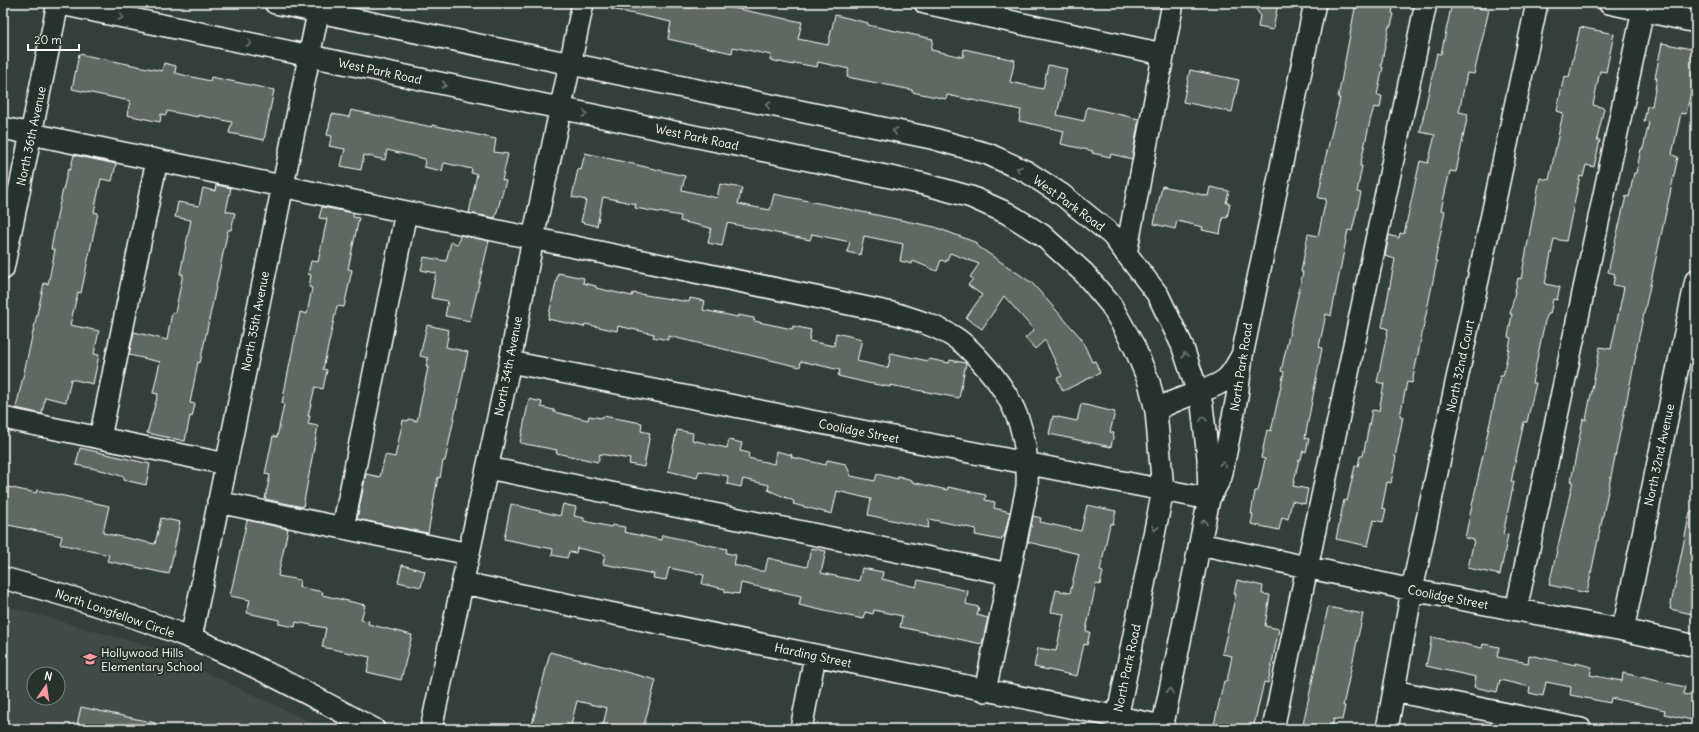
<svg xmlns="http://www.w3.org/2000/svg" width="1699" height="732" font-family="Delius,sans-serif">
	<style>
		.built { fill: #404c47; fill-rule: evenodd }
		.building { fill: #5f6964; stroke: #fff }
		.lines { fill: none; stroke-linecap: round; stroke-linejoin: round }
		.minor-casing { stroke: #fff; stroke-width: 24 }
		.minor { stroke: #26332d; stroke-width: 21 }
		.oneway { stroke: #727a76 }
		.labels { text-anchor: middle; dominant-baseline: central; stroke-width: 4; stroke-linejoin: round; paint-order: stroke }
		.street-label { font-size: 12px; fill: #fff; stroke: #26332d }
		.poi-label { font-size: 12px; fill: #fff; stroke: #26332d; text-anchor: start }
	</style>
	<rect width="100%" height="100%" fill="#333f3a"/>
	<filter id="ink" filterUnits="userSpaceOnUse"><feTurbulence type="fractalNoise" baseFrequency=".025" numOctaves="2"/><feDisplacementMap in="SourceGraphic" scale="8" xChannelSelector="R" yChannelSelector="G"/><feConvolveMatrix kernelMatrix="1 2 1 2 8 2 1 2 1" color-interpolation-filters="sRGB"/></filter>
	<g filter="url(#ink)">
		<path class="built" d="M3,605L155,648L324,729H3ZM34,674H58V698H34Z"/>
		<path class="building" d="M612,3H669L691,8L692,3H708L728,7L802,22L798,39L828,45L835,15L868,23V25L933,39L931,50L963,57L964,49L1015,60L1010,82L1043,89L1048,65L1067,69L1057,115L1084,121L1087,107L1139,119L1132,159L1111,154L1110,157L1092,153L1093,151L1061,144L1064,131L1019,121L1021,110L947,95L946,99L912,92V90L847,77L849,69L818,62L817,67L794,63V65L770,60L771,55L733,47L732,53L668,39L671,22L611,9Z
			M1252,3H1278L1273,30L1258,27L1260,15Z
			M1356,3H1394L1392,13L1394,14L1391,26H1389L1381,66L1383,67L1377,95L1382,96L1380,108L1374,107L1370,121L1360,166H1362L1357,192L1361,193L1352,231L1348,230L1331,316L1326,314L1319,347L1322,348L1305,438L1309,439L1306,452L1303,451L1301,459H1299L1293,486L1308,489L1305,504L1292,501L1288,519L1282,517L1279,530L1251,524L1253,514H1251L1255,491H1258L1265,459L1261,458L1267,430L1271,431L1284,372L1281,371L1303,272H1301L1308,234L1318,236L1326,199L1318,198L1323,172H1322L1340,98H1338Z
			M1452,3L1489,10L1474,74L1467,73L1459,112L1468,114L1456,172L1450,171L1441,210L1445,211L1435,261H1437L1412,383L1407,382L1400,416L1403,417L1395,457H1396L1391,483L1387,482L1382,508L1386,509L1383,522L1374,520L1368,546L1336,539L1344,500L1347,501L1355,466H1358L1360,456H1363L1372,410L1379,411L1384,384L1377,382L1388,329L1382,327L1395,259L1385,256L1389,235L1399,238L1400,233L1404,234L1420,161L1428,163L1435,135L1420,132L1437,53L1441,54Z
			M1580,27L1614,34L1606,72L1600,71L1593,105L1604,108L1597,140H1600L1594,167L1586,165L1583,177L1580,176L1566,241L1554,239L1545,284L1560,287L1557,300L1553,299L1550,314H1548L1545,321L1532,383H1536L1527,422H1524L1511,482H1514L1503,534L1508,535L1500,575L1468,568L1474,540L1465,538L1500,376H1503L1511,338L1508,337L1512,314H1510L1518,278L1521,279L1540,178L1549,180L1563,113L1557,111L1564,76L1569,77Z
			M1662,43L1696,50V70L1686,114L1681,113L1672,155L1678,157L1635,355H1636L1587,593L1549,585L1573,481H1571L1583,419L1586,420L1600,347L1611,349L1624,287L1613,285L1615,274L1608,272L1626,196L1629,197L1634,173H1636L1641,149H1643L1649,122L1644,121L1647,106H1652L1657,78H1655Z
			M79,54L162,71L164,63L176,66L175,73L210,81L211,77L274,90L264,140L229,133L232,122L198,115V117L167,111L166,115L161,114L160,122L127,115L130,101L72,89Z
			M1190,70L1239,80L1232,112L1183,102Z
			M351,110L432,127V125L496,139L494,152L508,154L502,180L506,181L495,218L469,213L477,174L471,173L472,169L444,163L442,171L424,167L425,159L387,150L385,160L364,155L361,170L341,166L345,149L329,146L332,136L327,135L332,114L349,117Z
			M585,153L685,176L682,190L717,198L720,184L742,188L738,204L770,210L774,194L935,227L977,243L976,245L1032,283L1081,338L1092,362L1095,361L1100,373L1063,391L1057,378L1062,376L1045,340L1035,349L1025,338L1034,330L1004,296L982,329L966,318L982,295L968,285L973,279L970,277L979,264L950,253L946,262L941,260L937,271L913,261L912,264L900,261L903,244L864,236L860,255L847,252L850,242L812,234L810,240L727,223L722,246L708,243L711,228L680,221L681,216L635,208L636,204L603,197L597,226L581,222L586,200L572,197L578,169L581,170Z
			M74,155L116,164L112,181L101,179L94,212L98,213L81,293L78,292L70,325L99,331L94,354L99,355L93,384L71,379L66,402L45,397L42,414L16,408L44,283L48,284L55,250L51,249L59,206L68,169L70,170Z
			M216,185L231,188L226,211L235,213L231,230H228L200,363L198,362L190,403L195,404L192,417L190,416L185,441L147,433L158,394L153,393L160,362L129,355L134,332L167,340L172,312L175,313L183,274H180L191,220L175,217L178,202L199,206L203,188L215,191Z
			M1162,186L1208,196L1210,187L1229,191L1226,203H1230L1227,218L1223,217L1220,234L1202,230L1203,227L1177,221L1175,229L1154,224Z
			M322,207L353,213V217L359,218L348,269L352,270L344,307L337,306L323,369L327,370L323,389L315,387L308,416H310L308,424L318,426L303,507L265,499L270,475L265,474L273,436L277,437L284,404L282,403L300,312L307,314L312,288L309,287L311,275L308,274L311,261L318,262L327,219L319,218Z
			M460,235L489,241L470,321L445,316L448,301L431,298L436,273L421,270L424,257L446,261L451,242L458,244Z
			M558,273L584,278L583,283L596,286V288L632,296L633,293L689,302L690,298L705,301L703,310L738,317V315L754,318V321L792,329L793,326L811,330L809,341L834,346L836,333L862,339L857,361L888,368L891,353L928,361L929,359L949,363L950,360L966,363L959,398L890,385V387L868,383L838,376L840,370L801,361L800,367L668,336V340L653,337L654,334L618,326L617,331L585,324L584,327L548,319Z
			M427,325L449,330L446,347L468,352L445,461H443L440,478L438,477L428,533L357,519L366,474L380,477L385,455L395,457L403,420L408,421L409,419L417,421L428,367H426L428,358L420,356Z
			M529,399L542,402L541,407L554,410V412L588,420L589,416L602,418L603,416L642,423L641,431L650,433L644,467L629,464L630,459L600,454L598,462L556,453L557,450L520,443Z
			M1081,404L1115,412L1110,432L1114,433L1111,447L1049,434L1053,416L1077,421Z
			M677,430L693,433L692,440L727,448L729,440L742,443L740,451L749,453L748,458L774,464L776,451L792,455L791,457L826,465L827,460L846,464L851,476L875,481L877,474L898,479V476L912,480V482L947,490L948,487L986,495L985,500L995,502L994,508L1010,512L1004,537H1002L1001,540L975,535L976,529L929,519L928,528L868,515L871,499L837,491L832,514L793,504L794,501L768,490L769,485L743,479L741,487L727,484L728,476L699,471L697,478L668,471Z
			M80,448L150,464L146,485L124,480V477L105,471L76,465Z
			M3,486L36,493L37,490L109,506L103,533L155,544L161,518L180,522L169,574L107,561L109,555L60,544L62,536L3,524Z
			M511,504L560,516L563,504L576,507L574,516L584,518V521L611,527L612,525L625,527L624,532L661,540L662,535L727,549L726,553L736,555L734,565L760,571H765L768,558L807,567L811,548L826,551L821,573L859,581L862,568L883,572L882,579L916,587L918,580L968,591L966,604L979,607L977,615L988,618L982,644L900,627L902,616L874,610L873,614L865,612L864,619L838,614L799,605L801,596L741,583L739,594L725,592V589L702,584L704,575L669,568L666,580L653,578L654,574L603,564L605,554L577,548L576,553L569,552L567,558L552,555L553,549L504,539Z
			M1087,505L1116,511L1113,524H1110L1100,571L1103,572L1100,585L1096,584L1086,631L1090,632L1087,645L1084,644L1077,676L1034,667L1038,648L1056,651L1064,614L1051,612L1056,590L1070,593L1079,554L1028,542L1033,516L1041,518L1040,522L1081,531Z
			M1690,512H1696V615L1670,609Z
			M247,520L288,529L278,576L300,580L299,587L323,592L322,595L365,605L361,620L369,621L368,624L412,635L401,680L367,672L370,657L322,647L326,628L296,622L295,627L279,624V620L247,613L250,600L230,596Z
			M402,565L425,571L421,587L398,582Z
			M1237,580L1263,586L1262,594L1270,595L1265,626L1279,629L1268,683L1264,682L1253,729H1213L1224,681H1227L1232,656L1222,654L1236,594H1234Z
			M1328,607L1363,614L1343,706H1345L1342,720L1334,719L1331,729H1302Z
			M1432,637L1482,648L1483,644L1499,647L1497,657L1528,663L1529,655L1576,665V663L1592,667L1590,675L1622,681L1623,673L1685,687L1683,694L1696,697V721L1664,714L1665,710L1611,698L1610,703L1570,695L1571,687L1546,682L1543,696L1529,693L1530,687L1500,680L1497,692L1474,687L1476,677L1426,666Z
			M550,652L656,680L643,729H602L607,708L577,701L570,729H531Z
			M81,707L155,723L154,729H76Z"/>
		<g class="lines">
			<defs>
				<path id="minor" d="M56,3L924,184L971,197L1007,213L1042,235L1084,273L1111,305L1134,346L1149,382L1156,411L1163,490L1115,729
					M275,3L931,138L988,154L1027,172L1061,194L1112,235L1158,295L1182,345L1202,405L1208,458L1209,499
					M925,3L1163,54
					M1609,3L1696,22
					M3,128L897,314C917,320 936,326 954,337C966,344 976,356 985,366C1018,403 1029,438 1027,487L985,691
					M1126,254L1173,3
					M3,269L58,3
					M510,362L1209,499
					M1156,411C1176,396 1212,392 1227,378C1233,372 1237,364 1241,357
					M3,418L226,464
					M100,438L157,160
					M488,468L1009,574
					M218,502L469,554
					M343,528L406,212
					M1200,544L1412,590L1623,630L1696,646
					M3,578C66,595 131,614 191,638C254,664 314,697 374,729
					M463,583L1162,726
					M1516,610L1643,10
					M1623,630L1696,280
					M191,638L320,3
					M1394,691L1581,729
					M431,729L510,362L533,238L583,3
					M801,729L815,656
					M1162,729L1209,499L1221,477L1237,397L1242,356L1315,3
					M1273,729L1426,3
					M1387,729L1412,590L1537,3"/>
			</defs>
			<use href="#minor" class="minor-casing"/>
			<use href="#minor" class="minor"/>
		</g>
		<defs><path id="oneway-chevron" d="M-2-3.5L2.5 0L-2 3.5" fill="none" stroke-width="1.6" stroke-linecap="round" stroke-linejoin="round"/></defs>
		<g class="oneway">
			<use href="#oneway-chevron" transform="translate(121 17) rotate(12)"/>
			<use href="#oneway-chevron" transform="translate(249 43) rotate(12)"/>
			<use href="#oneway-chevron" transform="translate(444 85) rotate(12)"/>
			<use href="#oneway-chevron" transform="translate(768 105) rotate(-168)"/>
			<use href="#oneway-chevron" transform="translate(585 114) rotate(12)"/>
			<use href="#oneway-chevron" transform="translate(895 131) rotate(-168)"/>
			<use href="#oneway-chevron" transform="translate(1019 169) rotate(-155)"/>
			<use href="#oneway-chevron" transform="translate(1185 355) rotate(-108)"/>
			<use href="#oneway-chevron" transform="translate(1203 419) rotate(-97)"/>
			<use href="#oneway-chevron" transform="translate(1223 464) rotate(-78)"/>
			<use href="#oneway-chevron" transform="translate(1204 522) rotate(-79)"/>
			<use href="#oneway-chevron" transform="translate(1155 528) rotate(101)"/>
			<use href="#oneway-chevron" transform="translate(1170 691) rotate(-78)"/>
		</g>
	</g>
	<defs>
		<symbol id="school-bare" viewBox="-9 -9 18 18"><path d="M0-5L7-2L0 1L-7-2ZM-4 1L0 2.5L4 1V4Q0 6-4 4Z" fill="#ff9aa2" stroke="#26332d" stroke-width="2.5" paint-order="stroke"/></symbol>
	</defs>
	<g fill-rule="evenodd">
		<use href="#school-bare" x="80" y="649" width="20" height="20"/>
	</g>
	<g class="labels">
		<g class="street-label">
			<text transform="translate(380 71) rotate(12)">West Park Road</text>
			<text transform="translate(31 136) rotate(-78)">North 36th Avenue</text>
			<text transform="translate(697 137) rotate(12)">West Park Road</text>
			<text transform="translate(1069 203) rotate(36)">West Park Road</text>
			<text transform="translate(255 321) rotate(-79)">North 35th Avenue</text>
			<text transform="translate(508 366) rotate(-79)">North 34th Avenue</text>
			<text transform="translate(1460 366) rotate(-78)">North 32nd Court</text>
			<text transform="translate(1241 367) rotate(-81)">North Park Road</text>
			<text transform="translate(859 431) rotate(11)">Coolidge Street</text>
			<text transform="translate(1659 455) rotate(-78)">North 32nd Avenue</text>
			<text transform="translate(1448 597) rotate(11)">Coolidge Street</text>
			<text transform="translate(115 613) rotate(19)">North Longfellow Circle</text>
			<text transform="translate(813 655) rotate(12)">Harding Street</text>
			<text transform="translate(1127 668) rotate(-78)">North Park Road</text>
		</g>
		<g class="poi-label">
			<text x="101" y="652">Hollywood Hills<tspan x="101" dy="14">Elementary School</tspan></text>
		</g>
	</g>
	<rect width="1699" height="732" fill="none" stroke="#26332d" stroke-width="16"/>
	<rect x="8" y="8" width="1683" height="716" fill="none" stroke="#fff" stroke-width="1.5" filter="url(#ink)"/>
	<g transform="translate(46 686) rotate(13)"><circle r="19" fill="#26332d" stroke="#7d8581"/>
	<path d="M0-3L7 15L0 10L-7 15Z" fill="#ff9aa2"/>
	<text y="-6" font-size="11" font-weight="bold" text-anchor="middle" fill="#ffffff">N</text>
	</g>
	<path d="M28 44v6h51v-6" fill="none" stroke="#ffffff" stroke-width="2"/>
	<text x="34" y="44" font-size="12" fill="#ffffff" stroke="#26332d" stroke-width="3" paint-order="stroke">20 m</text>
</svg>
